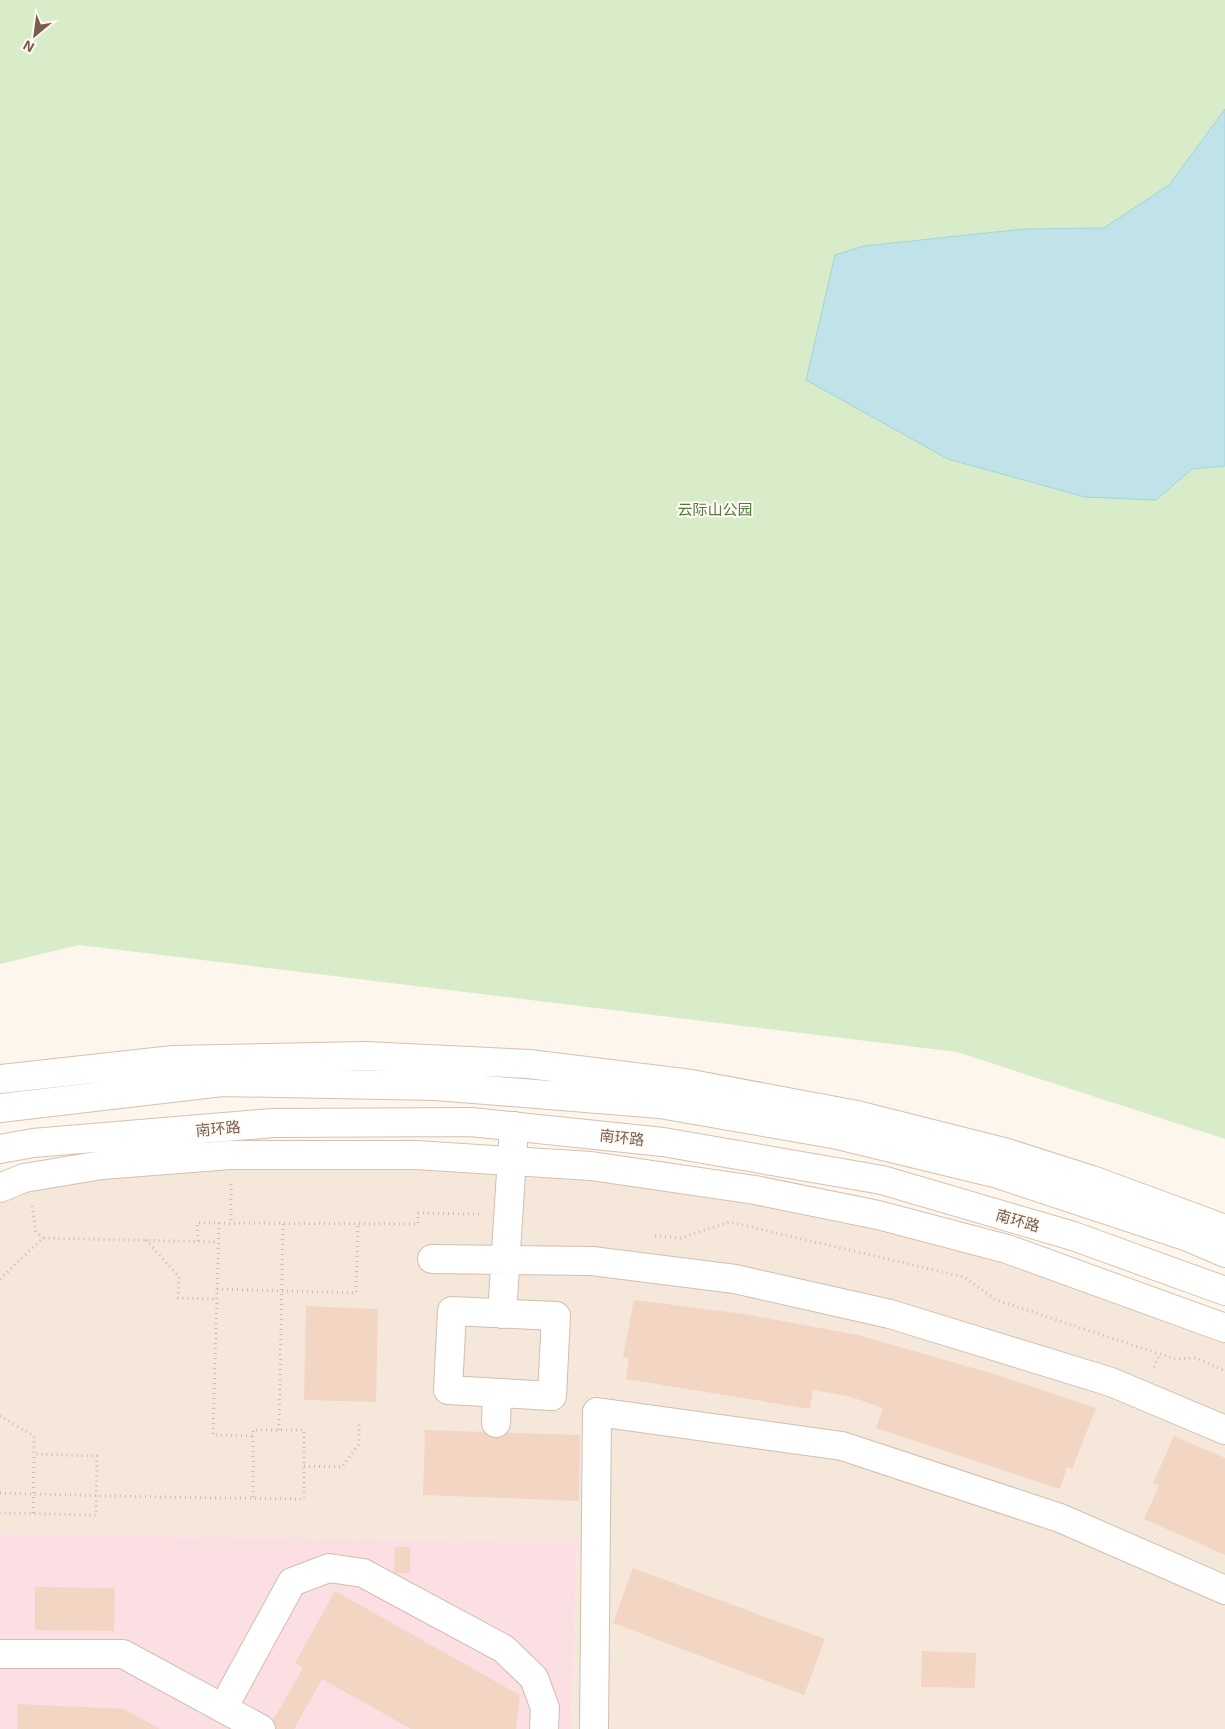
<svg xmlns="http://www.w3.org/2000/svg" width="1225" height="1729" font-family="'Exo 2','Noto Sans SC',sans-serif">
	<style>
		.residential { fill: #f5e8da }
		.medical { fill: #fbdfe3 }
		.green { fill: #d8ecc9 }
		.water { fill: #bfe3e8; stroke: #a5d3da }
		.building { fill: #f3d5c3 }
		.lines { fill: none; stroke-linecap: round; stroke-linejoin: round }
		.street-casing { stroke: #d1beb0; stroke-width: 30 }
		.secondary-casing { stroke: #d6c0b0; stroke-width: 30 }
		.path { stroke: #d9b8a5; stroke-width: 3; stroke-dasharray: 1 4; stroke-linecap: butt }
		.street { stroke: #fff; stroke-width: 28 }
		.secondary { stroke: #fff; stroke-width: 28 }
		.labels { text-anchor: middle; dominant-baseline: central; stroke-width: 4; stroke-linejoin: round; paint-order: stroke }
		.park-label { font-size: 15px; fill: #537a41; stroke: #fffaf3 }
		.street-label { font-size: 15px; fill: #7a5c4d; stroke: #fffaf3 }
	</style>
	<rect width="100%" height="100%" fill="#fdf6ec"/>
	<path class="residential" d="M370,1166L555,1176L717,1196L861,1225L991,1260L1125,1304L1225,1342V1729H571L577,1542L0,1534V1203L20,1190L131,1175L236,1169Z"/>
	<path class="medical" d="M0,1534L577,1542L571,1729H0Z"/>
	<path class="green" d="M0,0H1225V1139L957,1052L79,945L0,964Z"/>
	<path class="water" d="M1225,109V466L1192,469L1156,500L1085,497L948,459L806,380L835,255L864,246L1024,229L1104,228L1169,185Z"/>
	<path class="building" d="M634,1300L744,1314L858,1335L994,1374L1096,1408L1072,1469L1067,1467L1060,1489L876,1428L883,1408L848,1396L813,1390L810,1409L626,1379L629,1358L623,1357Z
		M306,1306L378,1309L376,1402L304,1400Z
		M425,1430L580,1435L579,1501L423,1495Z
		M1174,1436L1225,1458V1555L1144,1519L1159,1486L1153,1483Z
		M395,1547H410V1573H394Z
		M633,1568L825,1639L804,1695L613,1623Z
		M35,1587L115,1588L114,1631L35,1630Z
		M335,1591L520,1695L516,1729H411L322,1679L294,1729H268L303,1668L295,1663Z
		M922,1651L976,1653L975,1688L921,1687Z
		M18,1704L124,1709L160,1729H17Z"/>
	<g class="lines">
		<defs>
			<path id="street" d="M432,1259L592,1261L735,1279L890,1314L1111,1382L1225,1430
				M452,1311L556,1316L552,1396L448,1390Z
				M502,1314L514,1126
				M496,1423L497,1393
				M0,1654H123L261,1729
				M223,1708L292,1582L329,1568L363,1573L504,1649L534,1678L545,1708L544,1729
				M594,1729L597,1412L842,1446L1060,1518L1225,1590"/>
			<path id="secondary" d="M0,1079L173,1060L365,1056L529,1064L691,1084L857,1115L1004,1152L1092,1180L1225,1229
				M0,1108L222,1082L436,1086L660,1104L833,1134L998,1174L1188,1237L1225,1253
				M0,1149L33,1143L273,1123L471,1122L663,1142L882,1180L1073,1236L1225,1291
				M0,1188L24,1178L102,1165L230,1155H416L591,1166L755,1190L878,1215L1007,1249L1225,1328"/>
		</defs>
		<use href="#street" class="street-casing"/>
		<use href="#secondary" class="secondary-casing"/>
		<path class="path" d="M231,1184V1223
			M32,1206L36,1232L43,1238
			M219,1223L213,1435L253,1436
			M655,1236L680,1238L730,1222L964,1277L996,1300L1175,1359L1196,1358L1225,1371
			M146,1240L179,1277L178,1298L217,1299
			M198,1241L197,1223L418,1224V1213L480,1214
			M0,1279L43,1238L218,1242
			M217,1289L356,1293L358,1224
			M1154,1367L1160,1354
			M0,1416L34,1436V1454L97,1456L96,1515L0,1513
			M279,1430L283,1224
			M304,1466L342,1467L359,1444V1422
			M0,1493C101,1496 203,1498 304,1499V1430H253V1498
			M33,1513L34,1454"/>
		<use href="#street" class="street"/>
		<use href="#secondary" class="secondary"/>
	</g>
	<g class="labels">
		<g class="park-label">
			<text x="715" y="509">云际山公园</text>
		</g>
		<g class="street-label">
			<text transform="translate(218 1128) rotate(-5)">南环路</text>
			<text transform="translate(622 1137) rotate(6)">南环路</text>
			<text transform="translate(1018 1220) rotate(16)">南环路</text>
		</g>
	</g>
	<g transform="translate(35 35) rotate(209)" stroke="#fffaf3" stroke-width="4" paint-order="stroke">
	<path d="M0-4L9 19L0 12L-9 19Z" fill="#7a5c4d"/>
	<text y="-8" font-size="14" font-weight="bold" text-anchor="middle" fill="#7a5c4d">N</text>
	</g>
</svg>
